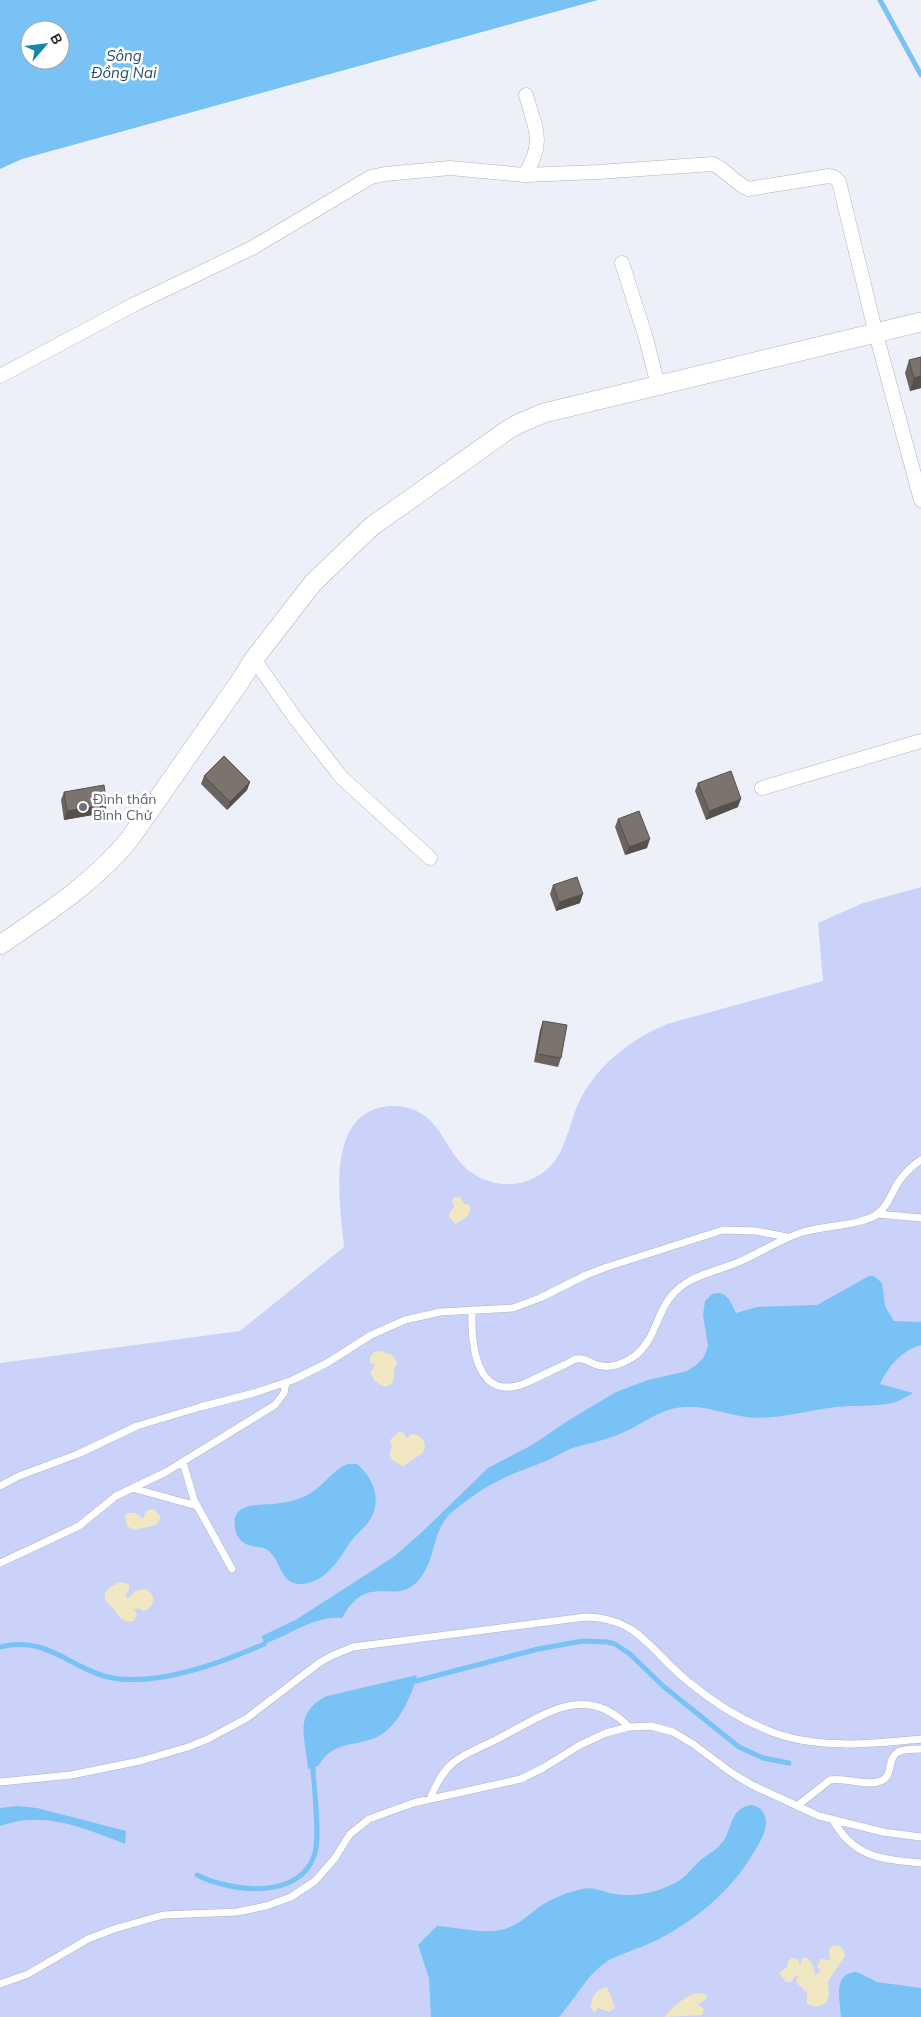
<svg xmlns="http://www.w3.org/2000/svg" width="921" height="2017" font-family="Mulish,sans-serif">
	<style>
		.green { fill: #cbd2f9 }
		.sand { fill: #f1e7c2 }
		.water { fill: #78c2f5; fill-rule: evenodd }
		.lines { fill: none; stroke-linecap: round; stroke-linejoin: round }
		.stream { stroke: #78c2f5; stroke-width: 5 }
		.lane-casing { stroke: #b2b3bc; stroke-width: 8 }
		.street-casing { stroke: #b2b3bc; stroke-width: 15 }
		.secondary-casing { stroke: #b2b3bc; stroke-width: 20 }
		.lane { stroke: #fff; stroke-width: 7 }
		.street { stroke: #fff; stroke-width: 14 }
		.secondary { stroke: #fff; stroke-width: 19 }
		.wall { fill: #6a635f }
		.shaded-wall { fill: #56504d }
		.building { fill: #7b736e; stroke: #56504d }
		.worship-dot { fill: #6b7280; stroke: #fff; stroke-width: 2 }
		.labels { text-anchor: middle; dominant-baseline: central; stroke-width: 5; stroke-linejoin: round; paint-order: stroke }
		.worship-label { font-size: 14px; fill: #5b616d; stroke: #fff; text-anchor: start }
		.water-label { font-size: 15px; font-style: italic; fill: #234b66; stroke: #fff }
	</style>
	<rect width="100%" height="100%" fill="#eef0f9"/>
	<path class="green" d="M921,887V2017H0V1363L240,1331L344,1247C340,1206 326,1123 378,1108C394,1104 411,1106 425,1116C440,1127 447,1147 459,1161C477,1183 509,1191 534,1178C568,1162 566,1125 582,1096C601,1062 632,1039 667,1024L823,981L818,923L863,903Z"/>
	<path class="sand" d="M454,1197H460L464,1204H468L471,1208L468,1216L455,1224L449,1217L450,1212L454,1207L452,1202Z
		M381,1351L392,1355L397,1362C397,1365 395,1367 394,1370C393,1379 397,1383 385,1387L376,1382L370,1373L375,1365L370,1362V1357L374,1352Z
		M400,1431L404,1433L406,1438L412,1434C422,1435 428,1443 423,1453L403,1466L392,1460L389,1454L392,1447L390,1440Z
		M152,1509L156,1511L161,1518L156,1525L134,1530L127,1526L125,1517L127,1513H135L143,1519L146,1511Z
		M120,1582L129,1584V1590L126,1594L127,1599L136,1591L145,1589C157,1594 155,1608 143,1611L138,1608L134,1610L137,1614L134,1621C123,1623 119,1617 114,1609C112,1606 108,1604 105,1600C103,1589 112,1586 120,1582Z
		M838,1945L843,1949L845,1956L828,1981L829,1995L826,2003L816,2007L807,2004V1993L796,1982L798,1976L796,1975L791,1982H786L779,1973L787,1967L788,1961L792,1958L798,1959L800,1965L802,1959L806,1957L812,1963L815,1975L821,1972L817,1966L821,1959L830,1960L829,1950L832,1946Z
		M607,1987L615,2007L610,2012L598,2008L595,2013L590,2007C593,1996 595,1989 607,1987Z
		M700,1993L706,1995L707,1998L698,2005L704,2009L702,2015L665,2017C672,2007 688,1993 700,1993Z"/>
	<path class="water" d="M0,0H598L22,159L0,169ZM30,30H60V60H30Z
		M869,1276H874L882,1283L885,1306L894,1321L921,1322V1345C901,1351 889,1365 880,1384L913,1393C906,1397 900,1401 892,1403C874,1407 854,1405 836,1407C806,1410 776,1421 746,1417C724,1414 705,1405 682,1407C656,1410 640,1427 617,1435C603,1441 588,1443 573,1448C564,1451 555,1457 546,1461C532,1467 518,1471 504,1478C486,1486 468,1499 453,1511C431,1529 437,1560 418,1581C394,1607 368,1570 342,1618C313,1616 291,1635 264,1644L262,1636L297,1619L395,1556L422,1532L488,1468L532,1445L569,1420L616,1392L648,1380L687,1371L695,1366L704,1357L708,1346L703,1315L705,1301L712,1294C726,1289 731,1302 736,1313L757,1307L817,1305Z
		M348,1464H357C375,1479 383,1504 367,1524C361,1531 354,1536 349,1544C337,1562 324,1585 298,1584C279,1582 281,1558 266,1549C259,1546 251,1547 244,1543C239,1539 235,1534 235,1527C231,1503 257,1505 273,1504C283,1503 294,1501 303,1497C323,1489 331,1470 348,1464Z
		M417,1675C412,1696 397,1729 375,1738C352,1747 333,1741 318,1766L308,1769C306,1739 292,1713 327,1696Z
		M750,1805C759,1805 766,1813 766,1822C766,1833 760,1842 755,1850C733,1890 695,1921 655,1941C639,1949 621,1953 606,1962C586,1976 575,1999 559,2017H431L429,1978L418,1945L437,1926C458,1927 480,1934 501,1930C514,1927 524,1919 534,1911C547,1900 565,1893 582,1889C596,1886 601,1892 615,1894C635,1898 663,1891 680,1880C689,1874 694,1865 702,1859C708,1854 715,1851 720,1845C733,1832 728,1810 750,1805Z
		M17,1806L37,1808L126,1831L125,1844C84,1828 43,1810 0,1826V1808Z
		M857,1972L877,1982L921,1988V2017H841C840,2000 832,1972 857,1972Z"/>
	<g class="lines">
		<path class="stream" d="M880,0L921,75
			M0,1647C46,1636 65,1664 104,1676C151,1689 221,1663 264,1644
			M416,1681L538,1649L583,1641L607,1642L615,1644L630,1654L663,1686L739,1747L763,1758L789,1763
			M197,1875C231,1892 301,1901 315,1853C320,1834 314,1789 313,1768"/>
		<defs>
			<path id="lane" d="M877,1214L921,1218
				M472,1310C471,1346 476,1405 528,1382C541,1376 553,1370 566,1364C569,1363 572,1360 576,1359C583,1358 588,1361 594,1364C608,1370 624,1364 636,1355C662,1333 654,1300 691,1280C707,1272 725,1268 741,1261C761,1252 781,1239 803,1232C822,1226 861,1225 876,1215C888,1207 891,1193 899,1181C905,1173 913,1165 921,1160
				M183,1462L194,1500L232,1569
				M0,1486L19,1476L78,1454L137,1426L200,1407L254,1393L293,1380L327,1363L371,1335L405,1320L440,1312L513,1308L540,1298L586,1275L607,1267L723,1230L756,1231L787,1237
				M132,1488L197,1506
				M0,1563L79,1526L116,1496L166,1472L275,1405L284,1393L286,1382
				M0,1782L71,1775L140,1761L188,1747L208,1739L247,1718L319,1663L331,1656L353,1647L585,1617C640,1617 651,1653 690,1683C713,1702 740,1719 767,1730C814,1750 871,1744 921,1739
				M430,1799C448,1753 467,1756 505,1735C547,1713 587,1683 629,1727
				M797,1806L830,1780C845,1777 868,1787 881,1781C894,1776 886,1759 898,1752C904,1749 914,1749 921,1749
				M833,1820C854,1858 881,1859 921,1863
				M0,1984L28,1974L88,1939L114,1929L163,1915L237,1912L266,1906L291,1897L315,1881L335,1858L350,1834L369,1819L413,1803L521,1779L543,1768L580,1745L606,1733L629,1727L651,1726L673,1732L693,1744L732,1773L752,1785L819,1816L883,1832L921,1837"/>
			<path id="street" d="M525,175C545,141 536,131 526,95
				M622,263L645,335L658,385
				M0,376L133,305L252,248L371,177L385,174L450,168L525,175L598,172L713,164C726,170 734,182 748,189L829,176L834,177L839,182L876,334L921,500
				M254,659L295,718L342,778L430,858
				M762,788L921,741"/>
			<path id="secondary" d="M0,945C48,912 91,885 129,840L241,680L254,659L313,583L371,527L509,429L518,424L544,413L921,322"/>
		</defs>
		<use href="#lane" class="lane-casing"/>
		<use href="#street" class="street-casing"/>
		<use href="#secondary" class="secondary-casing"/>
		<use href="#lane" class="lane"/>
		<use href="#street" class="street"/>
		<use href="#secondary" class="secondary"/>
	</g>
	<path class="wall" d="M921,357V388L910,391L905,373L909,360Z
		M204,776L250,782L247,790L227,810L201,784Z
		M698,783L738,807L706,820L695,791Z
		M64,792L104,813L64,820L61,800Z
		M618,819L647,848L625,855L615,827Z
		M553,885L580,903L556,911L550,894Z
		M543,1021L561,1058L558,1067L534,1062L540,1030Z"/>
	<path class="shaded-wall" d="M921,376V388L910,391L914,378Z
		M250,782L247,790L227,810L230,802Z
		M741,799L738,807L706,820L709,811Z
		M107,805L104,813L64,820L67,811Z
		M650,839L647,848L625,855L629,847Z
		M583,894L580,903L556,911L559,902Z"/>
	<path class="building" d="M921,357V376L914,378L909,360Z
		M224,756L250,782L230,802L204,776Z
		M731,771L741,799L709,811L698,783Z
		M104,785L107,805L67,811L64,792Z
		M639,811L650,839L629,847L618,819Z
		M577,877L583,894L559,902L553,885Z
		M543,1021L567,1025L561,1058L537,1054Z"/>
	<circle class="worship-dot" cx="83" cy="807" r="5"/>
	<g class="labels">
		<g class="worship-label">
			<text x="93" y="799">Đình thần<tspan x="93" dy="16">Bình Chử</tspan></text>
		</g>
		<g class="water-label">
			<text x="124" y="55">Sông<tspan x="124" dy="17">Đồng Nai</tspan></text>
		</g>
	</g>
	<g transform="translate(45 45) rotate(62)"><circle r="24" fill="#ffffff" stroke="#a7a7a8"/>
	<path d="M0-4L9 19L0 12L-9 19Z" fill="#1586ac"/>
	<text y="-8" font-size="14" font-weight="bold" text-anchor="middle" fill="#222225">B</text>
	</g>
</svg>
